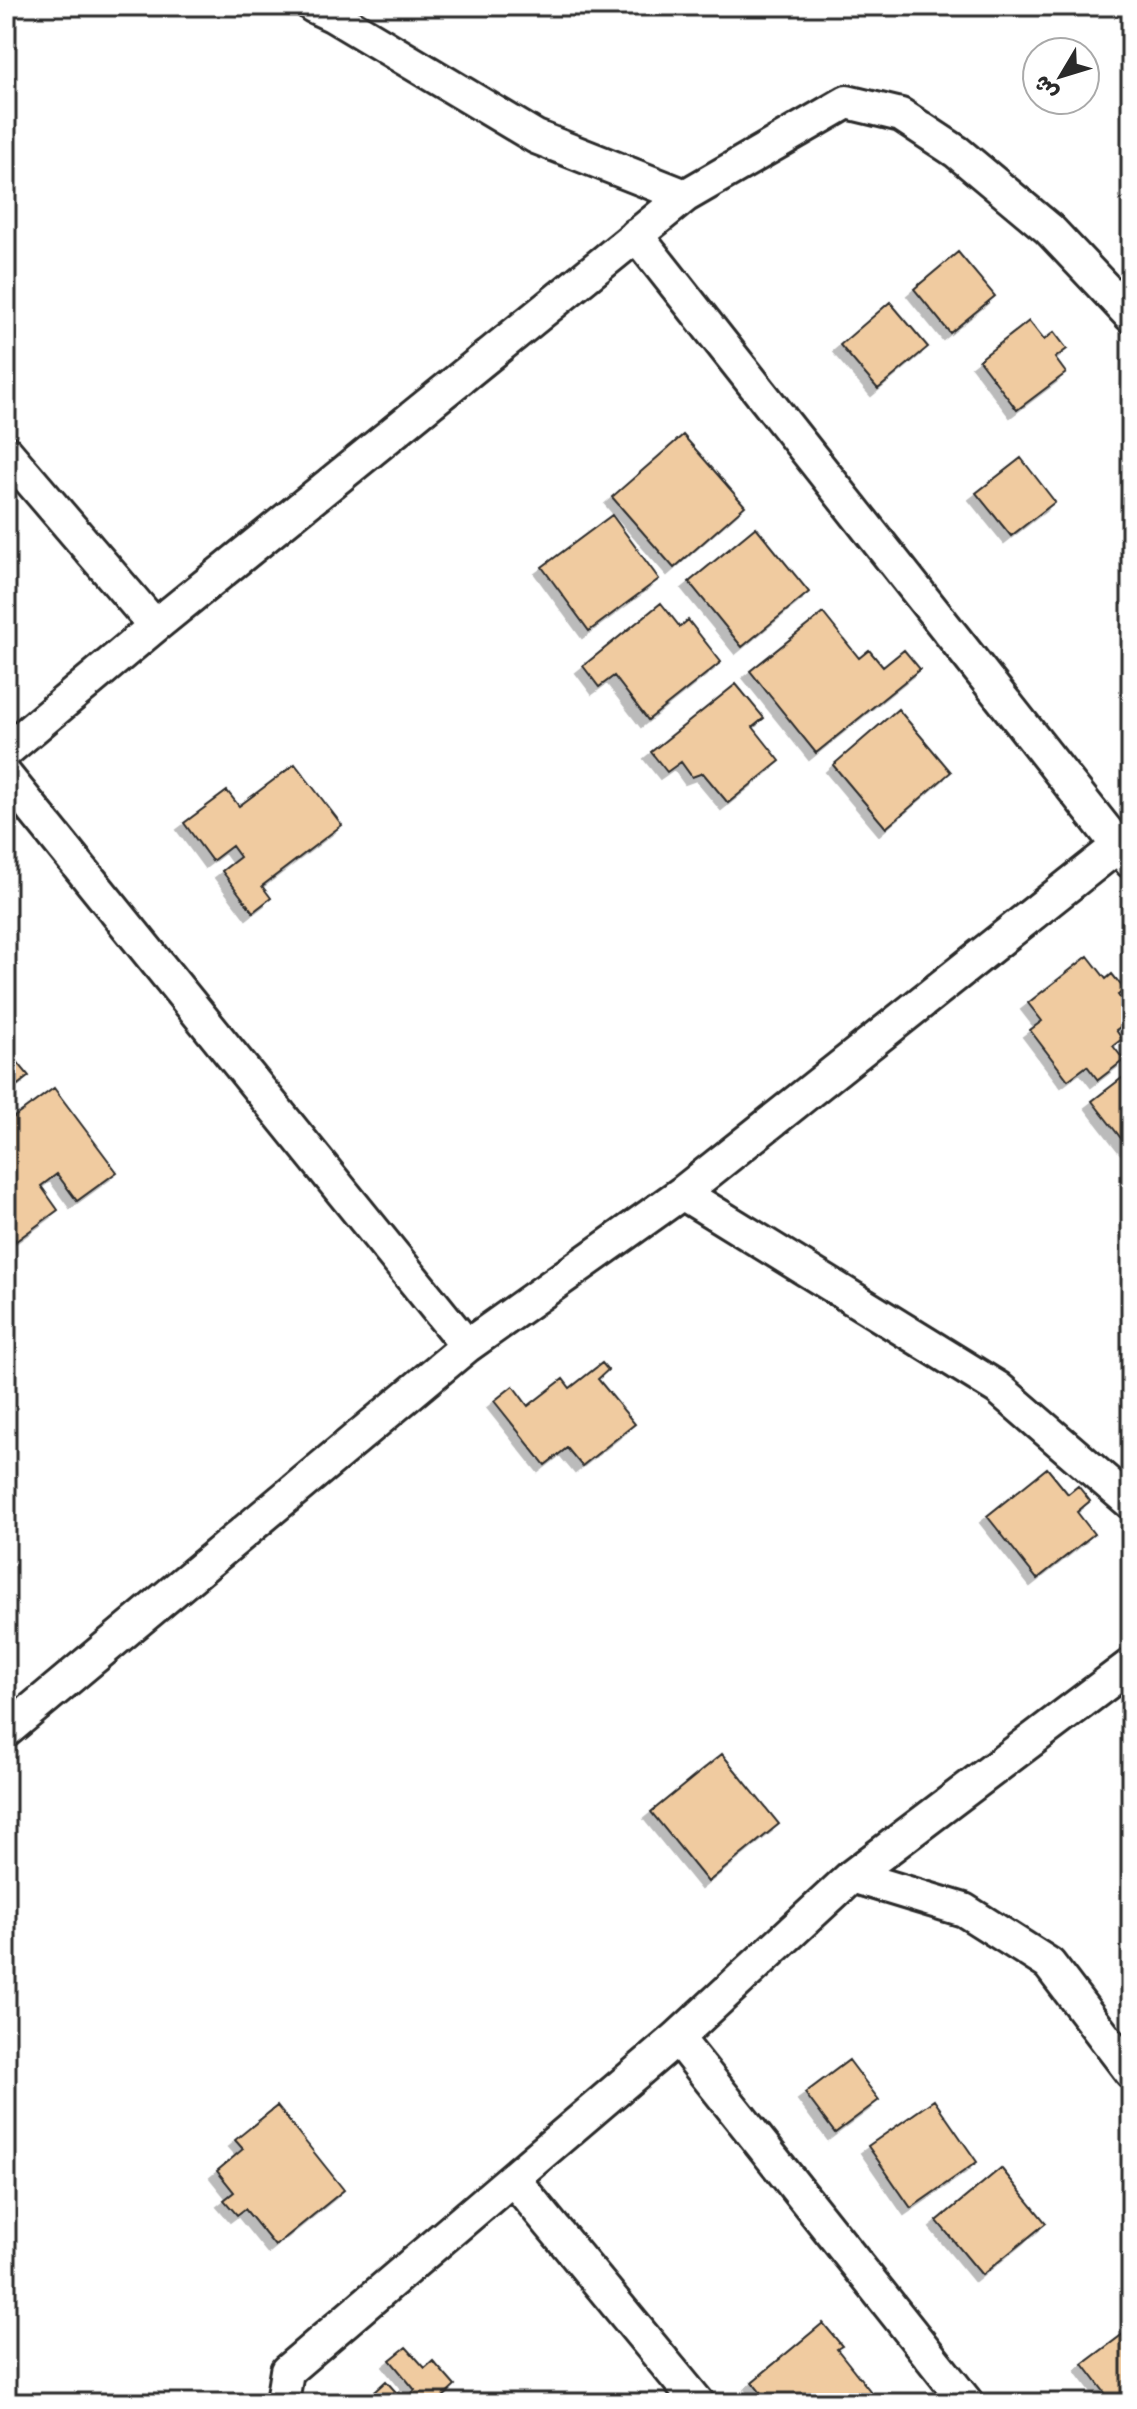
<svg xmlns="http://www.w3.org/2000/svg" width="1137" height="2409" font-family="'Patrick Hand','Playpen Sans Arabic',sans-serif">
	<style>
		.building { fill: #f0cba0; stroke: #2b2b2b; stroke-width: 2; filter: url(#shadow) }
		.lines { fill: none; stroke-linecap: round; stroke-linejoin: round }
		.minor-casing { stroke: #2b2b2b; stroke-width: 38 }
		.minor { stroke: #fff; stroke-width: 32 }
	</style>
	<defs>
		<filter id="shadow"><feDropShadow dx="-7" dy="7" stdDeviation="0" flood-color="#0004"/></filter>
	</defs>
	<rect width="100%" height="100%" fill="#fff"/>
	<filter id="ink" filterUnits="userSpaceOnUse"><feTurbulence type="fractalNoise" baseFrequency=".0125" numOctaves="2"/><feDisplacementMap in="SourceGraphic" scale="16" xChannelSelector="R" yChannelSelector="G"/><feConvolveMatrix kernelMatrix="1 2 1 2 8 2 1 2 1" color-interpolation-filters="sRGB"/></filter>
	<g filter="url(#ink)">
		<path class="building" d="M958,252L995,296L950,333L914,289Z
			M890,302L928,347L878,389L840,345Z
			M1029,321L1044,340L1054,332L1067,349L1055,358L1066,373L1017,410L979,360Z
			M683,435L745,506L674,568L612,497Z
			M1021,458L1055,502L1011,536L976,493Z
			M612,515L659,579L589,631L542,567Z
			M756,527L809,592L742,647L689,582Z
			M661,603L680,627L688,620L721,662L648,720L614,676L599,687L583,666Z
			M823,613L859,658L869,650L883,667L904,650L920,669L816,753L750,671Z
			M736,684L764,718L753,727L780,761L728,803L703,773L692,777L681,762L667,772L651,752Z
			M898,709L951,772L886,828L833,765Z
			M295,764L342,825L262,886L271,898L253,912L222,871L240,857L232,846L212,861L184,823L227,791L239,806Z
			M1088,956L1106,979L1112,974L1125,990L1118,995L1131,1013V1019L1116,1030L1122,1039L1113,1046L1124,1060L1098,1080L1087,1066L1068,1080L1030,1030L1042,1021L1028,1003Z
			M6,1048L29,1076L6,1094Z
			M1131,1071V1151L1092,1101Z
			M54,1088L117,1172L77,1201L57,1174L41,1186L58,1210L16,1241L6,1226V1123Z
			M602,1363L608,1370L598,1379L635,1424L582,1466L567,1448L545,1465L494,1401L513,1386L528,1406L563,1379L570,1388Z
			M1047,1468L1068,1494L1078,1486L1090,1501L1077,1512L1094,1534L1037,1579L987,1516Z
			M722,1754L779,1824L708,1882L651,1812Z
			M849,2060L879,2100L835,2133L805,2093Z
			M934,2100L977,2162L911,2208L868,2146Z
			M277,2106L344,2190L275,2246L245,2209L237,2215L224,2200L234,2192L217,2171L243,2149L235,2140Z
			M1001,2168L1046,2223L982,2275L937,2221Z
			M823,2323L842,2346L837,2349L871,2392L857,2403H769L752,2382Z
			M1123,2334L1131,2345V2388L1112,2402L1083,2364Z
			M406,2347L425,2368L433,2361L455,2386L442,2398L446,2403H362L386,2381L404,2401L415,2390L390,2360Z"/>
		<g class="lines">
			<defs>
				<path id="minor" d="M313,6L332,15L536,137L685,196L847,102L901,115L957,152L1049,229L1131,316
					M636,235L1131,862
					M6,452L155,626
					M6,751L155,626L685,196
					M6,776L467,1346
					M682,1193L998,1388L1131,1503
					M6,1731L467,1346L682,1193L1118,846
					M852,1876L964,1910L1049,1964L1131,2072
					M677,2038L967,2403
					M514,2180L698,2403
					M285,2403L283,2396L287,2371L677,2038L852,1876L1131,1665"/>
			</defs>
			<use href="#minor" class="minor-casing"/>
			<use href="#minor" class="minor"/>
		</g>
	</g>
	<rect width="1137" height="2409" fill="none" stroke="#fff" stroke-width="32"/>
	<rect x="16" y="16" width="1105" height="2377" fill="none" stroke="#2b2b2b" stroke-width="3" filter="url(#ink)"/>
	<g transform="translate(1061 76) rotate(232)"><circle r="38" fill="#ffffff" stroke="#aaaaaa" stroke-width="2"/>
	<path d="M0-6L14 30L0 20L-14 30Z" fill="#2b2b2b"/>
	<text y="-12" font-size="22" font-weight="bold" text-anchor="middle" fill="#2b2b2b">ش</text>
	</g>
</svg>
